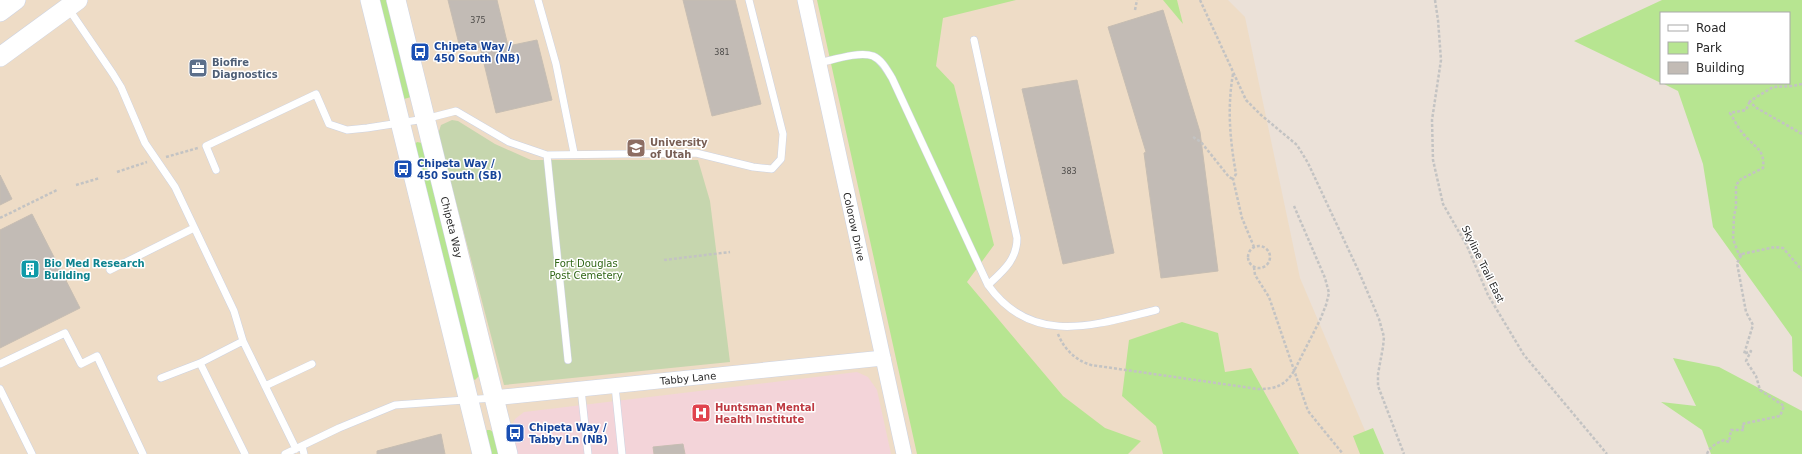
<svg xmlns="http://www.w3.org/2000/svg" width="1802" height="454" font-family="'DejaVu Sans',sans-serif">
	<style>
		.education { fill: #eedcc6 }
		.medical { fill: #f3d4d9 }
		.green { fill: #b7e591 }
		.cemetery { fill: #c6d6ae }
		.building { fill: #c2bbb5; stroke: #c6bdb2 }
		.lines { fill: none; stroke-linecap: round; stroke-linejoin: round }
		.service-casing { stroke: #cdd3e2; stroke-width: 8 }
		.minor-casing { stroke: #cdd3e2; stroke-width: 16 }
		.tertiary-casing { stroke: #cdd3e2; stroke-width: 20 }
		.path { stroke: #c3c3c3; stroke-width: 2.5; stroke-dasharray: 3 2; stroke-linecap: butt }
		.service { stroke: #fff; stroke-width: 7 }
		.minor { stroke: #fff; stroke-width: 15 }
		.tertiary { stroke: #fff; stroke-width: 19 }
		.labels { text-anchor: middle; dominant-baseline: central; stroke-width: 3; stroke-linejoin: round; paint-order: stroke }
		.number-label { font-size: 8px; fill: #4e4c4a }
		.transit-label { font-size: 10px; font-weight: bold; fill: #164399; stroke: #fff; text-anchor: start }
		.service-label { font-size: 10px; font-weight: bold; fill: #4e5e75; stroke: #fff; text-anchor: start }
		.education-label { font-size: 10px; font-weight: bold; fill: #785e54; stroke: #fff; text-anchor: start }
		.street-label { font-size: 10px; fill: #272727; stroke: #fff }
		.culture-label { font-size: 10px; font-weight: bold; fill: #0d838f; stroke: #fff; text-anchor: start }
		.park-label { font-size: 10px; fill: #306616; stroke: #fff }
		.health-label { font-size: 10px; font-weight: bold; fill: #be3a42; stroke: #fff; text-anchor: start }
	</style>
	<rect width="100%" height="100%" fill="#ebe1d8"/>
	<path class="education" d="M0,0H1228L1245,17L1300,278L1375,454H0Z"/>
	<path class="medical" d="M857,372L868,377L877,390L891,454H515L511,428L515,419L524,412Z"/>
	<path class="green" d="M379,0H387L411,97L404,99L403,97Z
		M817,0H1016L943,18L936,66L954,85L994,245L967,282L1063,396L1105,428L1141,441L1128,454H917Z
		M1163,0H1177L1183,24Z
		M1662,0H1802V377L1793,371L1792,337L1713,227L1703,164L1678,91L1662,83H1789V13H1661V83L1574,41Z
		M417,142L422,143L479,376L475,380L473,379L415,144Z
		M1182,322L1218,333L1225,372L1251,368L1299,454H1163L1156,426L1122,396L1129,340Z
		M1673,358L1719,367L1802,411V454H1711L1702,430L1661,402L1696,406Z
		M1373,428L1384,454H1360L1353,436Z
		M487,430H490L493,432L499,454H490L486,432Z"/>
	<path class="cemetery" d="M452,120L458,121L495,144L531,160H698L710,201L730,362L504,385L438,134L441,125Z"/>
	<path class="building" d="M448,0H497L508,46L537,40L552,100L496,113L480,47L461,52Z
		M683,0H735L761,104L712,116Z
		M1163,10L1200,132L1218,271L1161,278L1144,153L1146,152L1108,27Z
		M1077,80L1114,253L1063,264L1022,89Z
		M0,175L12,199L0,205Z
		M32,214L80,308L0,348V230Z
		M441,434L445,454H377V451Z
		M683,444L685,454H654L653,447Z"/>
	<g class="lines">
		<defs>
			<path id="service" d="M538,0L556,64L574,153
				M68,8L113,74L121,87L145,143L175,187L234,311L243,341L296,449
				M974,40L1017,238C1017,260 1003,271 988,285
				M819,63C833,60 859,51 873,56C882,60 887,70 892,78L988,285C1032,347 1095,325 1156,310
				M547,155L568,360
				M216,170L206,146L316,94L329,124L347,130L367,128L425,119L456,111L509,142L547,155L696,153L753,167L772,169L781,159L783,134L749,0
				M110,270L194,228
				M200,363L245,454
				M0,364L65,333L81,364L97,356L143,454
				M161,378L200,363L243,341
				M265,386L312,364
				M615,386L622,454
				M0,389L32,454
				M581,389L588,454
				M302,446L304,454
				M285,454L339,428L395,405L493,398"/>
			<g id="minor">
				<path id="s1" d="M805,0L904,454"/>
				<path id="s2" d="M493,398L883,358"/>
			</g>
			<g id="tertiary">
				<path d="M370,0L482,454"/>
				<path id="s3" d="M396,0L508,454"/>
				<path d="M0,12L16,0"/>
				<path d="M0,57L78,0"/>
			</g>
		</defs>
		<use href="#service" class="service-casing"/>
		<use href="#minor" class="minor-casing"/>
		<use href="#tertiary" class="tertiary-casing"/>
		<path class="path" d="M1200,0L1246,100L1261,115L1297,145L1308,163L1359,272L1379,319L1384,337L1383,347L1378,374V386L1404,454
			M1435,0L1438,20L1441,60L1432,120L1433,160L1443,204L1467,246L1488,295L1524,355L1607,454
			M1135,10L1137,0
			M1233,74C1227,108 1230,140 1236,174L1233,179L1242,218L1254,247
			M1802,84L1793,86L1773,87L1750,101L1755,107L1802,134
			M1193,137L1201,142L1229,177L1233,179
			M166,157L198,148
			M117,172L147,162
			M76,185L100,178
			M0,218L57,190
			M1248 257a11 11 0 1 1 22 0a11 11 0 1 1-22 0Z
			M1742,254L1775,247L1783,248L1802,270
			M664,260L730,252
			M1254,267L1255,275L1269,297L1308,411L1343,454
			M1058,334C1064,349 1075,360 1091,365L1258,389C1275,389 1285,386 1294,371L1320,320L1326,305L1329,293L1325,278L1294,206
			M1707,454C1710,446 1717,443 1724,440L1729,442L1731,430H1744L1742,424L1780,416L1784,406L1760,390L1756,376L1746,361L1751,351L1744,354L1753,325L1746,312L1737,263L1742,254L1739,255L1733,239L1734,216L1736,207V185L1741,179L1763,168C1765,150 1756,148 1746,137C1739,130 1735,121 1730,113L1746,110L1750,101"/>
		<use href="#service" class="service"/>
		<use href="#minor" class="minor"/>
		<use href="#tertiary" class="tertiary"/>
	</g>
	<defs>
		<symbol id="bus-square" viewBox="-11 -11 22 22"><rect x="-9" y="-9" width="18" height="18" rx="4" fill="#1a4fb4" stroke="#fff"/><path d="M-5-6H5V4H4V6H2V4H-2V6H-4V4H-5ZM-3.5-4V0h7V-4ZM-3.5 1.2v1.5H-2V1.2ZM2 1.2v1.5H3.5V1.2Z" fill="#fff"/></symbol>
		<symbol id="office-square" viewBox="-11 -11 22 22"><rect x="-9" y="-9" width="18" height="18" rx="4" fill="#5c6f8a" stroke="#fff"/><path d="M-6-3h4V-5.5h4V-3h4V5H-6ZM-1-4.5V-3h2v-1.5ZM-6 0V1H6V0Z" fill="#fff"/></symbol>
		<symbol id="university-square" viewBox="-11 -11 22 22"><rect x="-9" y="-9" width="18" height="18" rx="4" fill="#8d6e63" stroke="#fff"/><path d="M0-5L7-2L0 1L-7-2ZM-4 1L0 2.5L4 1V4Q0 6-4 4Z" fill="#fff"/></symbol>
		<symbol id="building-square" viewBox="-11 -11 22 22"><rect x="-9" y="-9" width="18" height="18" rx="4" fill="#0f9aa8" stroke="#fff"/><path d="M-4-6H4V6H1V3H-1V6H-4ZM-2.5-4.3h1.7v1.8h-1.7ZM.8-4.3h1.7v1.8H.8ZM-2.5-1h1.7V.8h-1.7ZM.8-1h1.7V.8H.8Z" fill="#fff"/></symbol>
		<symbol id="hospital-square" viewBox="-11 -11 22 22"><rect x="-9" y="-9" width="18" height="18" rx="4" fill="#e0444e" stroke="#fff"/><path d="M-5-5h3v3.5h4V-5h3V5h-3V1.5h-4V5h-3Z" fill="#fff"/></symbol>
	</defs>
	<g fill-rule="evenodd">
		<use href="#bus-square" x="409" y="41" width="22" height="22"/>
		<use href="#office-square" x="187" y="57" width="22" height="22"/>
		<use href="#university-square" x="625" y="137" width="22" height="22"/>
		<use href="#bus-square" x="392" y="158" width="22" height="22"/>
		<use href="#building-square" x="19" y="258" width="22" height="22"/>
		<use href="#hospital-square" x="690" y="402" width="22" height="22"/>
		<use href="#bus-square" x="504" y="422" width="22" height="22"/>
	</g>
	<g class="labels">
		<g class="number-label">
			<text x="478" y="20">375</text>
			<text x="722" y="52">381</text>
			<text x="1069" y="171">383</text>
		</g>
		<g class="transit-label">
			<text x="434" y="46">Chipeta Way /<tspan x="434" dy="12">450 South (NB)</tspan></text>
			<text x="417" y="163">Chipeta Way /<tspan x="417" dy="12">450 South (SB)</tspan></text>
			<text x="529" y="427">Chipeta Way /<tspan x="529" dy="12">Tabby Ln (NB)</tspan></text>
		</g>
		<g class="service-label">
			<text x="212" y="62">Biofire<tspan x="212" dy="12">Diagnostics</tspan></text>
		</g>
		<g class="education-label">
			<text x="650" y="142">University<tspan x="650" dy="12">of Utah</tspan></text>
		</g>
		<g class="street-label">
			<text stroke="none"><textPath href="#s3" startOffset="234">Chipeta Way</textPath></text>
			<text stroke="none"><textPath href="#s1" startOffset="232">Colorow Drive</textPath></text>
			<text transform="translate(1483 264) rotate(64)">Skyline Trail East</text>
			<text stroke="none"><textPath href="#s2" startOffset="196">Tabby Lane</textPath></text>
		</g>
		<g class="culture-label">
			<text x="44" y="263">Bio Med Research<tspan x="44" dy="12">Building</tspan></text>
		</g>
		<g class="park-label">
			<text x="586" y="263">Fort Douglas<tspan x="586" dy="12">Post Cemetery</tspan></text>
		</g>
		<g class="health-label">
			<text x="715" y="407">Huntsman Mental<tspan x="715" dy="12">Health Institute</tspan></text>
		</g>
	</g>
	<rect x="1660" y="12" width="130" height="72" fill="#ffffff" stroke="#a9a9a9"/>
	<rect x="1668" y="25" width="20" height="6" fill="#ffffff" stroke="#a9a9a9"/>
	<text x="1696" y="32" font-size="12" fill="#272727">Road</text>
	<rect x="1668" y="42" width="20" height="12" fill="#b7e591" stroke="#a9a9a9"/>
	<text x="1696" y="52" font-size="12" fill="#272727">Park</text>
	<rect x="1668" y="62" width="20" height="12" fill="#c2bbb5" stroke="#a9a9a9"/>
	<text x="1696" y="72" font-size="12" fill="#272727">Building</text>
</svg>
